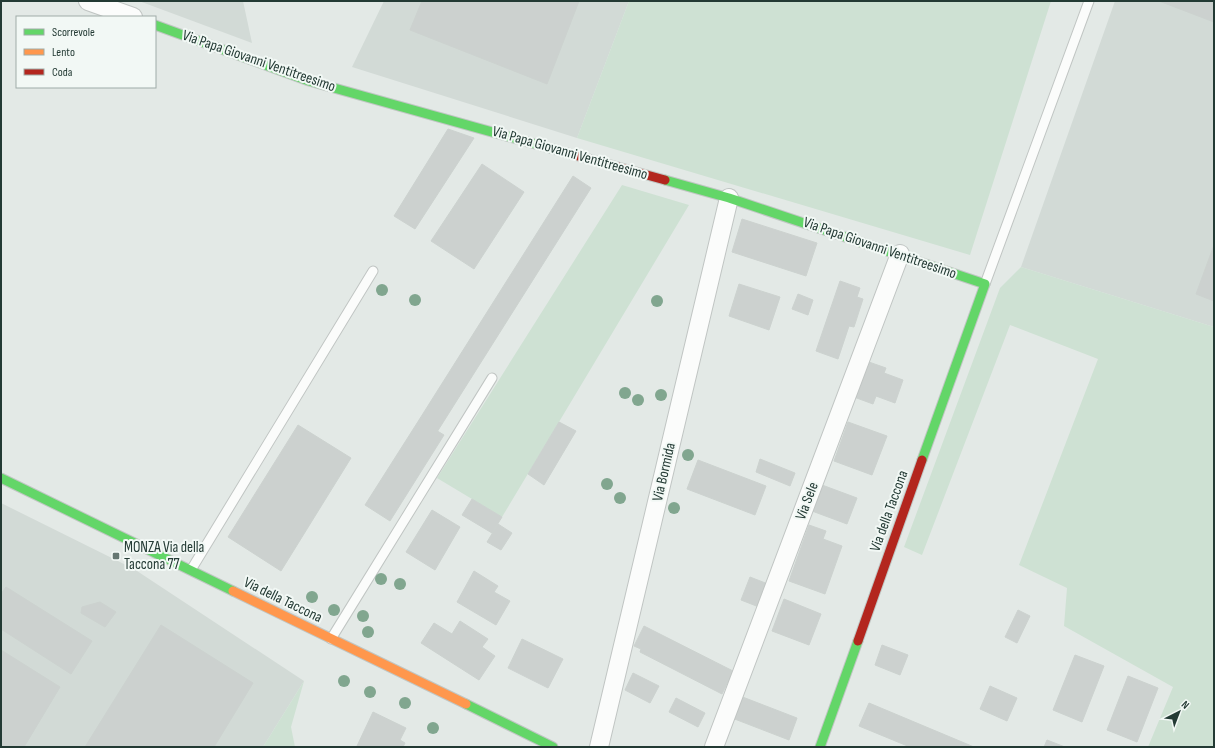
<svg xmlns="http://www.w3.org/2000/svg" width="1215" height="748" font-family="'Sofia Sans Condensed',sans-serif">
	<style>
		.built { fill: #d2dad6 }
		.green { fill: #cee1d3 }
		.building { fill: #ccd1cf; stroke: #ccd2cf }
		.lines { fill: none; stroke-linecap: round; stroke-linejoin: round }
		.lane-casing { stroke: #c0c5c3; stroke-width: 11 }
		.street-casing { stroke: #c0c5c3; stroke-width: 20 }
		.fast-casing { stroke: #c0c6c3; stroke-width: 11 }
		.slow-casing { stroke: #c0c6c3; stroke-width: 11 }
		.jam-casing { stroke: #c0c6c3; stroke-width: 11 }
		.lane { stroke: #fbfcfb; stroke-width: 9 }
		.street { stroke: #fbfcfb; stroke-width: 18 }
		.fast { stroke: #63d668; stroke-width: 9 }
		.slow { stroke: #ff974d; stroke-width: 9 }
		.jam { stroke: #b3261e; stroke-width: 9 }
		.tree { fill: #81a68f }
		.poi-dot { fill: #667772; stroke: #f2f8f5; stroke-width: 1.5 }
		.labels { text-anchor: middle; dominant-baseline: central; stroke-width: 4; stroke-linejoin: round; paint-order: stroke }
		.street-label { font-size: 15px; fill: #233a34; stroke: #f2f8f5 }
		.poi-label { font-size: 15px; fill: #233a34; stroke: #f2f8f5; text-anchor: start }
	</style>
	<rect width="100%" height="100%" fill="#e3e9e6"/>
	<path class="built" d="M139,1H243L252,43Z
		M384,1H629L577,138L352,67Z
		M1115,1H1214V327L1021,267Z
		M1,503L134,569L304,681L263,747H1Z"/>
	<path class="green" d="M629,1H1051L970,255L577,138Z
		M622,185L689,205L502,517L437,478Z
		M1021,267L1214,327V747H1148L1173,687L1064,626L1067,588L1019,565L1098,359L1010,325L922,555L904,547L1000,288Z
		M304,681L291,727L295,747H263Z"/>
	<path class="building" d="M422,1H579L547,84L410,30Z
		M1159,1H1214V22Z
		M448,129L474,138L415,229L394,216Z
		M482,164L524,192L474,269L431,241Z
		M573,176L591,188L507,321L489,309Z
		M742,219L817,243L806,276L732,252Z
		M1214,245V301L1196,294Z
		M840,281L860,288L857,297L863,299L854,327L849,326L838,359L816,351Z
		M739,284L780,297L769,330L729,316Z
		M798,294L813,300L808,315L792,309Z
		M489,309L507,321L437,432L419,420Z
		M866,361L886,368L884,373L903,380L895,403L876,396L873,404L854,397Z
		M419,420L444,435L390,521L365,505Z
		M559,422L576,431L544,485L528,474Z
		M848,422L887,436L872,475L834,461Z
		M298,425L351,458L281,571L228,537Z
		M760,459L795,473L790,486L756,472Z
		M698,460L766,486L755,515L687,489Z
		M822,485L857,498L847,524L812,511Z
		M472,499L502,517L492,533L462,515Z
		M432,510L460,527L435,570L406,552Z
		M498,524L512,533L501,550L487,542Z
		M809,525L826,531L823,539L842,546L825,594L789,581Z
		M474,571L498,586L494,592L510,601L496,625L457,602Z
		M750,577L768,584L759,607L741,600Z
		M6,587L92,641L71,674L1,629V594Z
		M784,599L821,614L809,645L772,631Z
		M100,602L116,612L105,627L81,613L82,607Z
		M1018,610L1030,616L1017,643L1005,637Z
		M460,621L488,639L482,647L495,656L479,680L421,643L434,623L452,634Z
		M161,625L253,683L214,747H85Z
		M644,626L733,671L722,694L640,652L641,649L634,646Z
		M522,639L563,659L548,688L508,668Z
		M882,645L908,655L900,675L875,665Z
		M1,650L60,687L24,747H1Z
		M1075,655L1104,666L1082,722L1053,710Z
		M633,673L659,686L650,703L625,690Z
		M1128,676L1158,688L1137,742L1107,730Z
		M990,686L1017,698L1007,721L980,709Z
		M740,696L797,718L789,740L732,718Z
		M676,698L705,713L698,727L669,712Z
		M869,703L931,729L923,747H910L859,726Z
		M373,712L406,728L400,740L405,743L403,747L357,746Z
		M931,729L974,747H923Z
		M1047,740L1065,747H1044Z"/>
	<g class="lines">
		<defs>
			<path id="lane" d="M985,284L1089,1
				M191,570L373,271
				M331,639L492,378"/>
			<path id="street" d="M88,1L133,17
				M599,747L729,198
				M714,747L900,254"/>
			<path id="fast" d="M155,25L309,81L571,154
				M665,180L729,198L985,284L922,460
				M1,478L233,591
				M466,704L553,747
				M820,747L858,641"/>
			<path id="slow" d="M233,591L466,704"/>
			<path id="jam" d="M571,154L665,180
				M858,641L922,460"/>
		</defs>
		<use href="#lane" class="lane-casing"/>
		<use href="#street" class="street-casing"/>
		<use href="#fast" class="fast-casing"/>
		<use href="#slow" class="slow-casing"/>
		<use href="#jam" class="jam-casing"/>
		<use href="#lane" class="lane"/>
		<use href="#street" class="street"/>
		<use href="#fast" class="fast"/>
		<use href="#slow" class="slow"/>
		<use href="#jam" class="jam"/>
	</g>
	<g class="tree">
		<circle cx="382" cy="290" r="6"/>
		<circle cx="415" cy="300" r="6"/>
		<circle cx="657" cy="301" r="6"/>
		<circle cx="625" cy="393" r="6"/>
		<circle cx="661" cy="395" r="6"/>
		<circle cx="638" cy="400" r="6"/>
		<circle cx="688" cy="455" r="6"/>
		<circle cx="607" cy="484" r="6"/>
		<circle cx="620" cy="498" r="6"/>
		<circle cx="674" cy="508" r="6"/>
		<circle cx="381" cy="579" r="6"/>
		<circle cx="400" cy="584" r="6"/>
		<circle cx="312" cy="597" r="6"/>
		<circle cx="334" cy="610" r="6"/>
		<circle cx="363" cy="616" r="6"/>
		<circle cx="368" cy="632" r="6"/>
		<circle cx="344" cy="681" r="6"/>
		<circle cx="370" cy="692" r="6"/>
		<circle cx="405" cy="703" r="6"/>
		<circle cx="433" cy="728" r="6"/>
	</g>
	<rect class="poi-dot" x="112" y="552" width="8" height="8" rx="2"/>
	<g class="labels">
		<g class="street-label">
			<text transform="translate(259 61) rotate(19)">Via Papa Giovanni Ventitreesimo</text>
			<text transform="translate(570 153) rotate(16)">Via Papa Giovanni Ventitreesimo</text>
			<text transform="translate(880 248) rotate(19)">Via Papa Giovanni Ventitreesimo</text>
			<text transform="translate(664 472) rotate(-77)">Via Bormida</text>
			<text transform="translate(807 501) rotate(-69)">Via Sele</text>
			<text transform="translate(889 511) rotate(-70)">Via della Taccona</text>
			<text transform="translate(283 600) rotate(26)">Via della Taccona</text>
		</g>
		<g class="poi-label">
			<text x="124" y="547">MONZA Via della<tspan x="124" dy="17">Taccona 77</tspan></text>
		</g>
	</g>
	<rect width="1215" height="748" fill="none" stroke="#233a34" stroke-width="4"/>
	<rect x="16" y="16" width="140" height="72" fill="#f2f8f5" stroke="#9faca8"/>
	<rect x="24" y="29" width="20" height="6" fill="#63d668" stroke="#9faca8"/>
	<text x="52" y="36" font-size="12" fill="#233a34">Scorrevole</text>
	<rect x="24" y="49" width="20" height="6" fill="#ff974d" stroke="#9faca8"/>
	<text x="52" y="56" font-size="12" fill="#233a34">Lento</text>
	<rect x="24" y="69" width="20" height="6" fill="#b3261e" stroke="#9faca8"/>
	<text x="52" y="76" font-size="12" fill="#233a34">Coda</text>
	<g transform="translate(1179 712) rotate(42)" stroke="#f2f8f5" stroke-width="3" paint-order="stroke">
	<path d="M0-3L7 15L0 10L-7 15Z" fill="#233a34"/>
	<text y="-6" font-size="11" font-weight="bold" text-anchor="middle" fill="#233a34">N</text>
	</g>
</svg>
